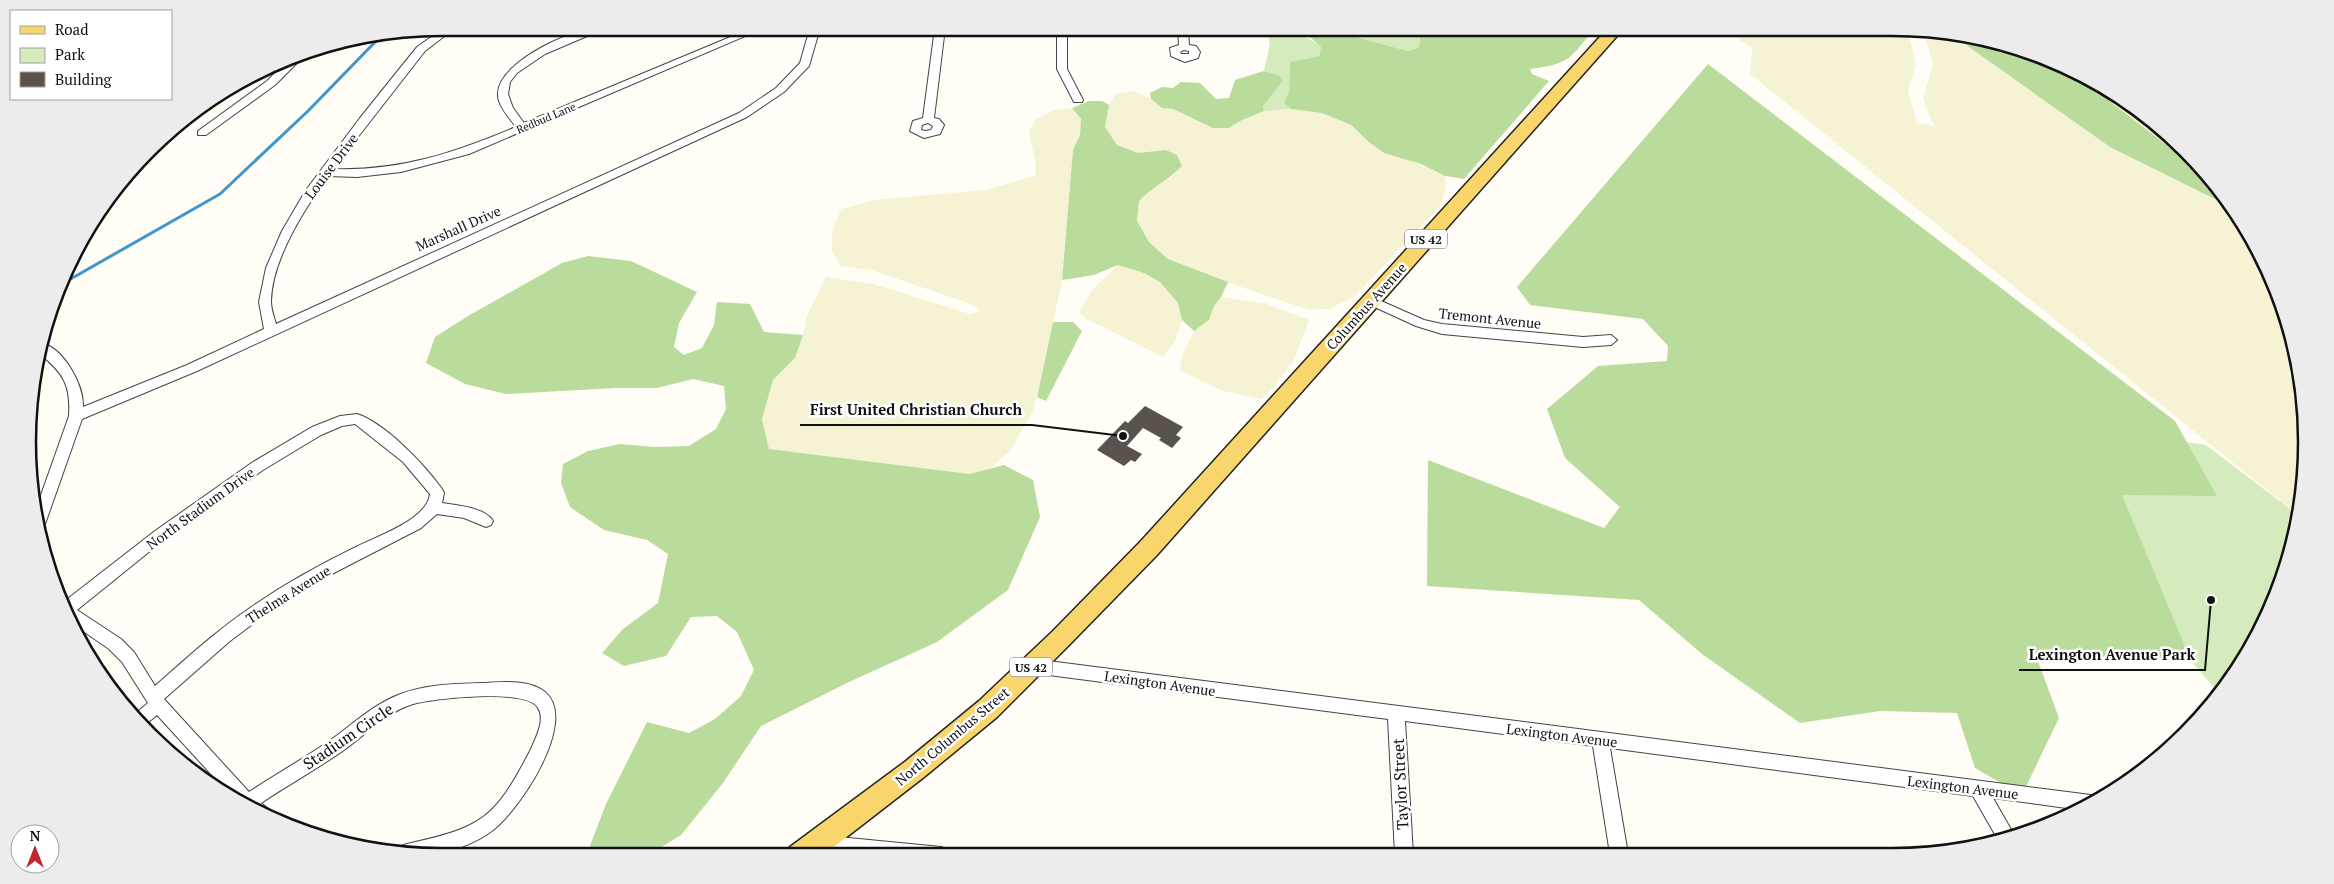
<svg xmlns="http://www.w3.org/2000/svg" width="2334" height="884" font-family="'PT Serif',serif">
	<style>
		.farmland { fill: #f6f3d4 }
		.green { fill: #d5ebbd }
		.forest { fill: #b9dc9c }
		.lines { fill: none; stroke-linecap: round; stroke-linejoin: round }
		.stream { stroke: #3f96cf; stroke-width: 3 }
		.building { fill: #5a524d }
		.street-casing { stroke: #444; stroke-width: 2 }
		.primary-casing { stroke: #222; stroke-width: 3 }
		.street { fill: #fff; fill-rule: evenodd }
		.primary { fill: #f9d66b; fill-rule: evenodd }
		.labels { text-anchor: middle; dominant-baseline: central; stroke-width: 5; stroke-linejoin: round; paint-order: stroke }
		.far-street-label { font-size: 11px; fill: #111; stroke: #fff }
		.shield { fill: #fff; stroke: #585858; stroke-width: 1 }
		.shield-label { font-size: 12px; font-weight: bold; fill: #111 }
		.street-label { font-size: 14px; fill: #111; stroke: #fff }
		.near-street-label { font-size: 16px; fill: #111; stroke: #fff }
		.rim { fill: none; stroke: #111; stroke-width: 2.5 }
		.leader { fill: none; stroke: #111; stroke-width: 2 }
		.callout-dot { fill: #111; stroke: #fff; stroke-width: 2 }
		.callout-label { font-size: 15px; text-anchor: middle; font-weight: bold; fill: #111; stroke: #fff; stroke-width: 5; stroke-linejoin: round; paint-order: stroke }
	</style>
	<rect width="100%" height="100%" fill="#fffdf5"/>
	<path class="farmland" d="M1722,28H1892L1908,30L1916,65L1908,90L1917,123L1934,126L1923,99L1933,64L1925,36L1935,34L1948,36L1962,42L2235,212L2251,235L2285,309L2303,388L2306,469L2298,515L1750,74L1752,48Z
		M2059,64L2076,70L2145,113L2204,169L2211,179Z
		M1134,91L1151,99L1162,108L1173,109L1189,117L1229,128L1242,120L1264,111L1291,109L1322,113L1351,125L1369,142L1445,176L1446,187L1440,206L1354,297L1329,309L1309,310L1206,275L1168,259L1149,242L1137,221L1138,201L1152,187L1172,177L1182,166L1177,155L1166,150L1138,153L1117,145L1105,127L1109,105L1116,94Z
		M1072,108L1081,119L1080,135L1073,150L1061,286L1033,411L1010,451L987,471L970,474L769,449L762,419L773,380L795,358L803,335L807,316L826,277L873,284L970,314L980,311L971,304L871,270L841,266L832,252V233L841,209L875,200L985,190L1035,176L1036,165L1029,132L1035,120L1052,111Z
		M1118,265L1144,273L1160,282L1178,303L1182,320L1174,343L1163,357L1085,318L1079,312L1092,290Z
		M1221,297L1267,304L1309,320L1294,360L1274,387L1261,399L1220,390L1180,370L1182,356L1194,331L1209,320L1214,306Z"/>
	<path class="green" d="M1266,28C1285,28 1307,35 1321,47L1319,56L1290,62L1289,91L1284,103L1291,109L1264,111L1263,106L1283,81L1279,75L1264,71L1270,44Z
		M1336,28H1421L1419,47L1408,51L1356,37Z
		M2119,432L2206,445L2298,515L2292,550L2251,649L2217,691L2191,661L2080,490Z"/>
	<path class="forest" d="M1280,28H1336L1356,37L1408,51L1419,47L1421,28H1595C1570,58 1571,64 1530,69L1532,74L1549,81L1464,179L1445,176L1421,164L1384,153L1369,142L1351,125L1322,113L1291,109L1284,103L1289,91L1290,62L1319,56L1321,47L1311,38Z
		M1959,36L2000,42L2066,68L2211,179L2235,212L2221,202L2110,147L1962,42Z
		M1708,64L2175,421L2217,496L2122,495L2191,661L2035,653L2059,718L2022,795L1975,768L1957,713L1880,711L1800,723L1702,654L1639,600L1427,586L1428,460L1604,528L1620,507L1565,458L1547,409L1598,366L1667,361L1668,346L1643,319L1530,305L1517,287Z
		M1264,71L1279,75L1283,81L1263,106L1264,111L1242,120L1229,128H1213L1173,109L1162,108L1151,99L1150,93L1162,87L1173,88L1181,82L1200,83L1216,99L1229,98L1235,80Z
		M1089,101H1102L1109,105L1105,127L1117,145L1138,153L1166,150L1177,155L1182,166C1169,180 1152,187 1139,201L1137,221L1149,242L1168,259L1228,282L1221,297L1214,306L1209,320L1194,331L1182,320L1178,303L1160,282L1144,273L1118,265L1094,275L1062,280L1073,150L1080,135L1081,119L1072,108Z
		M588,256L631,261L697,292L679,323L674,347L684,355L702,348L714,325L717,302L750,304L764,332L803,335L795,358L773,380L762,419L769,449L970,474L1004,465L1033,480L1040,517L1008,590L937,642L849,682L761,726L723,783L681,835L647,856H586L606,804L647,722L689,733L715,719L741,696L754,670L737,632L717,616L691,617L666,656L624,666L602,653L623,629L658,603L668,554L647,540L604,530L570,507L561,483L563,464L588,451L620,444L654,447L689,446L716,429L726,409L724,386L693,379L657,388H614L506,394L465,384L426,363L435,337L468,316L562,263Z
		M1053,322H1073L1082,331L1046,401L1037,397Z"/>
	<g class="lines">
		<path class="stream" d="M60,285L220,194L308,111L379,38"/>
	</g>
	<path class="building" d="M1145,406L1183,427L1176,435L1181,438L1172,448L1159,440L1161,438L1143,428L1127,446L1142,454L1135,462L1131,460L1124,466L1097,450L1125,421L1128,423Z"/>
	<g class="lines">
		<defs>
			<path id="street" d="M444,28H455L425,51L333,169C401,171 454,153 516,127C509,117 497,105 498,93C499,61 579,24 606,28L545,54L517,73L510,82L508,94L513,108L524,123L752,28H764L469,154L401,172L357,177L328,176C304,210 272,259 271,301C271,309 274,317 276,324L739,113L776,88L800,63L810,28H820L809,66L784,92L747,117L197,371L82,419L44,527L38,532L35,512L69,416C71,384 63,373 39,353L42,343C64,349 84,385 83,407L187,365L264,329L259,302L266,268L282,231L306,190L360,118L417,47Z
				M935,28H945L934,118L939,119L944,125L940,134L924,138L910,131L913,121L923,118ZM928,123L933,126L931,130L925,131L921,130L922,125Z
				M1057,28H1067V69L1083,100L1082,102H1074L1057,69Z
				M1178,28H1188L1189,45L1196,46L1200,52L1198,58L1185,62L1171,56L1170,48L1179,45ZM1184,50L1189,51V54H1181L1180,52Z
				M304,52V56L275,85L206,135H198V131L267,81L290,58Z
				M1372,297L1424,320L1442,324L1583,337L1611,335L1617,340L1611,345L1583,347L1442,334L1416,326L1368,304L1366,301L1368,298Z
				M357,414C385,423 425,465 442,489L444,493L442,503C456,505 486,508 493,521L491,525L486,527L464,518L437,514L421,528L328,576L274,608L230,641L164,699L249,792C276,774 305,758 332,739C353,724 373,705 398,695C425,684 453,684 483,683C502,682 529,679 545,692C580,721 517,815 489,833C473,844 451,852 432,855C422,856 409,852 399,851L401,846L407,844C482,827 494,820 530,751C535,739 546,720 538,708C528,688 434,698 413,704C387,712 366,734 344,750C317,769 288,785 261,803L268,809L269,818L231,796L157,715L146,724L136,713L148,703L122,662L109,649L70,622L61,604L155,531L253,462L312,427L340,416ZM355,424L403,462L430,494C427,520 377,536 356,547C319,565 283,585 250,608C216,631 186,659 155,686L134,652L121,639L77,610L165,539L263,470L321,435L342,426Z
				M1033,659L2091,795L2098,799L2081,810L1993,798L2013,833L1997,838L1973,796L1610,748L1628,854H1610L1593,746L1405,721L1413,854H1395L1388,719L1033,673L1027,671L1025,666L1027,661Z
				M818,835L941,847L947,849L950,855L860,856L818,851L812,849L809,843L812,837Z"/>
			<path id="primary" d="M1608,28H1624L1157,555L1069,645L997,717L924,777L822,856H787L790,847L906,761L979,701L1053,631L1141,541Z"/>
		</defs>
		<use href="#street" class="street-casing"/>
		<use href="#primary" class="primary-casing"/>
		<use href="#street" class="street"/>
		<use href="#primary" class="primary"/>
	</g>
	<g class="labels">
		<g class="far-street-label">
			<text transform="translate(546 118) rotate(-23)">Redbud Lane</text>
		</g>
		<g class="shield">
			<rect x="1405" y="229.5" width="42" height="19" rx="4"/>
			<rect x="1010" y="657.5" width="42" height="19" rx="4"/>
		</g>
		<g class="shield-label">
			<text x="1426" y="239">US 42</text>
			<text x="1031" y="667">US 42</text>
		</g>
		<g class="street-label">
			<text transform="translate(331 166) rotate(-53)">Louise Drive</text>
			<text transform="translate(458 228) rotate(-24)">Marshall Drive</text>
			<text transform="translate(1366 306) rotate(-48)">Columbus Avenue</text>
			<text transform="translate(1490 318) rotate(6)">Tremont Avenue</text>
			<text transform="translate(200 508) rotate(-36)">North Stadium Drive</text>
			<text transform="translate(288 594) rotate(-32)">Thelma Avenue</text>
			<text transform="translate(1160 683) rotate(8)">Lexington Avenue</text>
			<text transform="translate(1562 735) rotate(7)">Lexington Avenue</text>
			<text transform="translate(952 736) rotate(-40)">North Columbus Street</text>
			<text transform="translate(1963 787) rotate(7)">Lexington Avenue</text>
		</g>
		<g class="near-street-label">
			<text transform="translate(348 736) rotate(-34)">Stadium Circle</text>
			<text transform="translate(1400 784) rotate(-93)">Taylor Street</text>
		</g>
	</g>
	<path d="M0 0H2334V884H0ZM442 36H1892A406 406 0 0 1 2298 442V442A406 406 0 0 1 1892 848H442A406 406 0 0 1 36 442V442A406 406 0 0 1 442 36Z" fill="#ececec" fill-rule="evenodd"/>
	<path class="rim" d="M442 36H1892A406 406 0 0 1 2298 442V442A406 406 0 0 1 1892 848H442A406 406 0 0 1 36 442V442A406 406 0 0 1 442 36Z"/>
	<path class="leader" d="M1123 436L1032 425H800M2211 600L2205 670H2019"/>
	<g class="callout-dot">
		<circle cx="1123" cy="436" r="5"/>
		<circle cx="2211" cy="600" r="5"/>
	</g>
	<g class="callout-label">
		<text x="916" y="415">First United Christian Church</text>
		<text x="2112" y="660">Lexington Avenue Park</text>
	</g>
	<rect x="10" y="10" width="162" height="90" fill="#ffffff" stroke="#a0a0a0"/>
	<rect x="20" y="26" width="25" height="8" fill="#f9d66b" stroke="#a0a0a0"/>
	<text x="55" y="35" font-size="15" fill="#111111">Road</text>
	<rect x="20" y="48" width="25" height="15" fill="#d5ebbd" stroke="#a0a0a0"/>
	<text x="55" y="60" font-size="15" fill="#111111">Park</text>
	<rect x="20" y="72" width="25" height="15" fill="#5a524d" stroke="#a0a0a0"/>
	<text x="55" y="85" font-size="15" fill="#111111">Building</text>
	<g transform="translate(35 849)"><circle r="24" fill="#ffffff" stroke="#a0a0a0"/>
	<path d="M0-4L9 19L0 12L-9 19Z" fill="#c4262e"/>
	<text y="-8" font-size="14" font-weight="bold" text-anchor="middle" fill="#111111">N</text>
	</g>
</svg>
